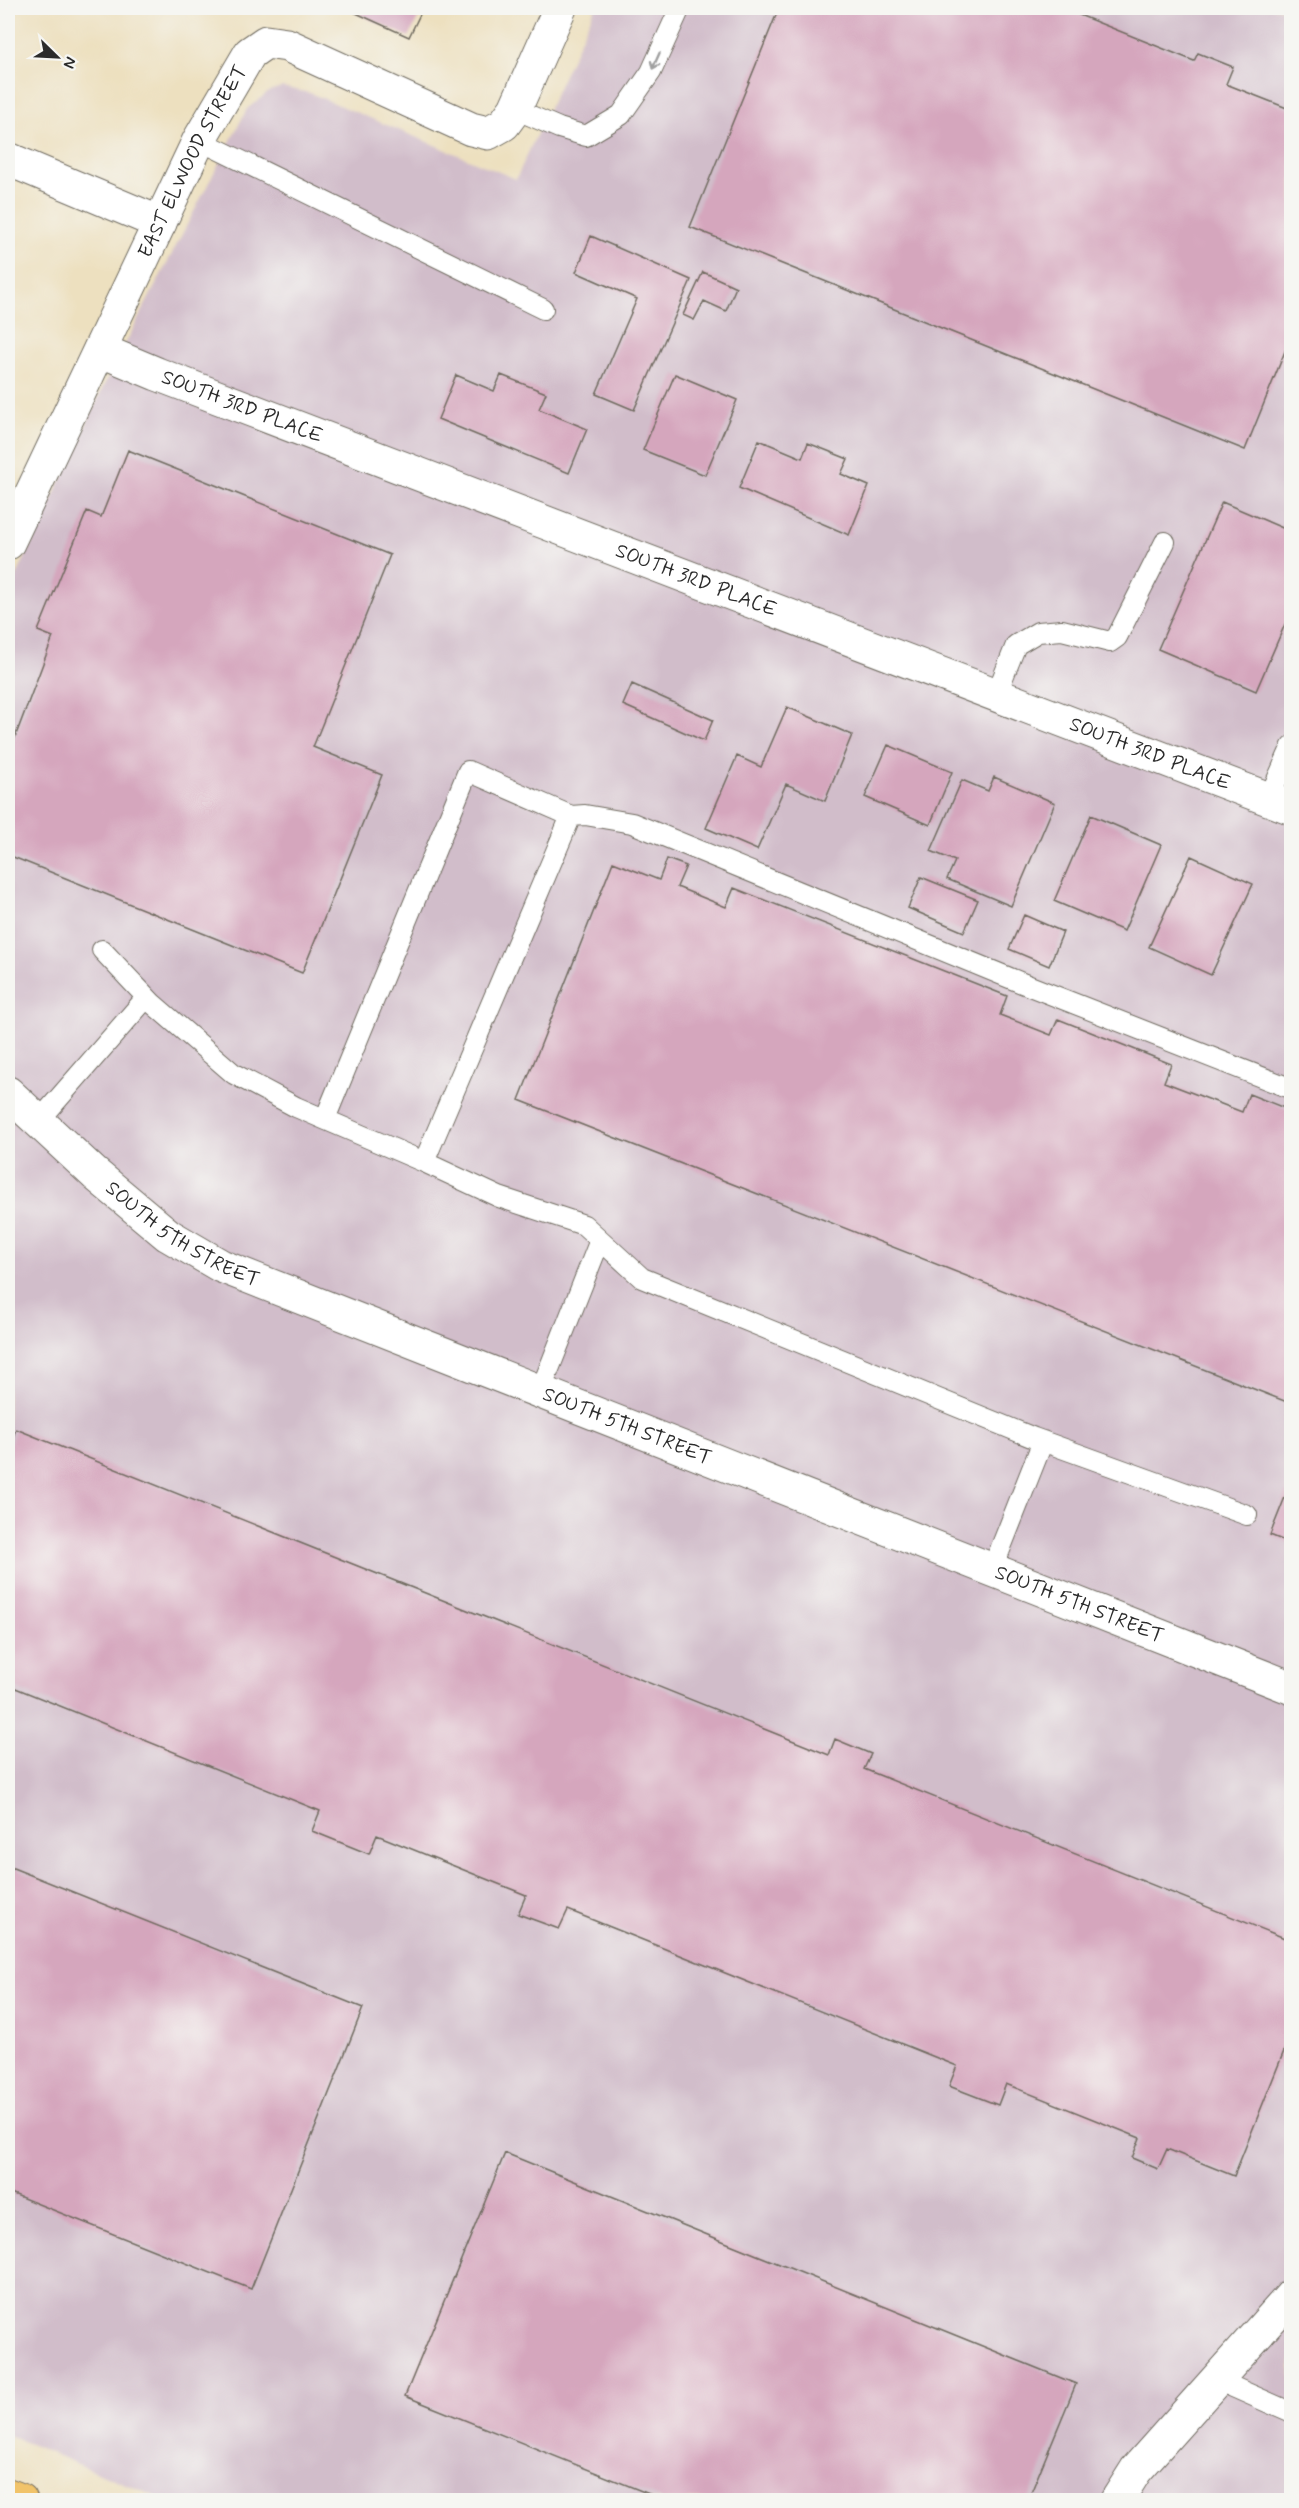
<svg xmlns="http://www.w3.org/2000/svg" width="1299" height="2508" font-family="Mynerve,sans-serif">
	<style>
		.industrial { fill: #d1bdca }
		.building { fill: #d5a6bd }
		.lines { fill: none; stroke-linecap: round; stroke-linejoin: round }
		.service-casing { stroke: #6f6a5f; stroke-width: 22 }
		.minor-casing { stroke: #6f6a5f; stroke-width: 35 }
		.tertiary-casing { stroke: #6f6a5f; stroke-width: 35 }
		.primary-casing { stroke: #6f6a5f; stroke-width: 35 }
		.service { stroke: #fff; stroke-width: 20 }
		.minor { stroke: #fff; stroke-width: 33 }
		.tertiary { stroke: #fff; stroke-width: 33 }
		.primary { stroke: #f1c36a; stroke-width: 33 }
		.oneway { stroke: #a0a0a0 }
		.labels { text-anchor: middle; dominant-baseline: central; stroke-width: 4.5; stroke-linejoin: round; paint-order: stroke }
		.street-label { font-size: 20px; fill: #2b2b2b; stroke: #f6f6f2 }
	</style>
	<rect width="100%" height="100%" fill="#f6f6f2"/>
	<filter id="ink" filterUnits="userSpaceOnUse"><feTurbulence type="fractalNoise" baseFrequency=".0167" numOctaves="2"/><feDisplacementMap in="SourceGraphic" scale="12" xChannelSelector="R" yChannelSelector="G"/><feConvolveMatrix kernelMatrix="1 2 1 2 8 2 1 2 1" color-interpolation-filters="sRGB"/></filter>
	<filter id="wash" filterUnits="userSpaceOnUse"><feTurbulence type="fractalNoise" baseFrequency=".008" numOctaves="4" result="noise"/><feDisplacementMap in="SourceGraphic" scale="24" xChannelSelector="R" yChannelSelector="G"/><feGaussianBlur stdDeviation="1.35" result="paint"/><feColorMatrix in="noise" values="0 0 0 0 0 0 0 0 0 0 0 0 0 0 0 0 0 1.4 0 .05"/><feComposite in="paint" operator="in"/></filter>
	<g filter="url(#wash)">
		<rect width="100%" height="100%" fill="#ede0bf"/>
		<path class="industrial" d="M595,8H1291V2500H164L8,2435V595L105,383L247,109L270,91L282,87L310,93L516,179Z"/>
		<g id="blocks">
			<path class="building" d="M345,8H423L409,37Z
				M779,8H813L825,12L827,8H1062L1194,61L1198,53L1233,67L1226,84L1292,110V334L1245,450L690,227Z
				M591,236L691,280L634,410L596,394L637,299L576,272Z
				M703,272L736,287L726,311L704,301L694,320L683,315Z
				M675,374L737,400L705,475L643,450Z
				M456,375L494,391L501,375L546,393L539,409L587,429L569,473L438,419Z
				M759,440L802,458L808,443L848,459L841,474L869,486L849,535L739,488Z
				M128,450L390,555L313,747L382,775L302,973L8,855V756L53,637L38,631L87,511L101,517Z
				M1222,502L1292,532V608L1256,691L1158,649Z
				M632,684L713,720L704,741L623,705Z
				M787,707L852,735L825,801L786,784L757,850L706,828L737,756L761,767Z
				M888,745L952,772L930,825L865,797Z
				M994,777L1055,803L1011,906L947,879L955,861L931,851L962,780L988,791Z
				M1091,815L1161,845L1124,931L1054,901Z
				M1191,856L1253,884L1211,975L1149,947Z
				M667,859L686,866L677,887L726,907L734,888L1007,996L1000,1015L1051,1035L1058,1019L1171,1064L1164,1082L1242,1112L1249,1094L1292,1111V1404L519,1100L613,862L659,880Z
				M921,877L978,900L964,932L908,908Z
				M1024,915L1063,932L1049,966L1009,949Z
				M16,1429L829,1755L835,1739L871,1754L864,1769L1292,1941V2031L1234,2176L1167,2149L1158,2169L1132,2158L1140,2138L1006,2084L998,2105L949,2086L957,2066L568,1910L559,1929L518,1914L526,1895L377,1835L369,1854L312,1831L320,1811L8,1685V1450Z
				M1291,1482H1292V1544L1270,1535Z
				M8,1866L363,2008L251,2289L8,2192Z
				M505,2153L1076,2384L1028,2500H664L405,2396Z"/>
		</g>
	</g>
	<g filter="url(#ink)">
		<use href="#blocks" fill-opacity="0" stroke="#6f6a5f" stroke-width="1.5"/>
		<g class="lines">
			<defs>
				<path id="service" d="M515,109L559,128L586,136L621,115L651,72L680,8
					M199,140L543,309
					M996,695L1016,645L1038,632L1062,630L1110,642L1117,637L1165,542
					M1268,800L1292,746
					M102,950L152,1003L234,1074L296,1107L424,1162
					M325,1119L468,771L571,816
					M38,1122L146,998
					M540,1392L600,1240
					M1247,1515L1034,1438L642,1278L584,1225L499,1197L424,1162L571,816L585,815L632,823L1022,983L1292,1089
					M992,1570L1043,1441
					M1215,2379L1292,2413"/>
				<g id="minor">
					<path d="M8,159L160,223"/>
					<path id="s1" d="M100,350L157,374L1292,808"/>
					<path id="s2" d="M8,1093L95,1174L168,1235L221,1266L1292,1688"/>
					<path d="M1117,2500L1136,2470L1292,2295"/>
				</g>
				<g id="tertiary">
					<path id="s3" d="M8,543L199,140L250,53L266,42L287,45L471,129L488,133L504,124L515,109L560,8"/>
				</g>
				<path id="primary" d="M8,2495L21,2500"/>
			</defs>
			<use href="#service" class="service-casing"/>
			<use href="#minor" class="minor-casing"/>
			<use href="#tertiary" class="tertiary-casing"/>
			<use href="#primary" class="primary-casing"/>
			<use href="#service" class="service"/>
			<use href="#minor" class="minor"/>
			<use href="#tertiary" class="tertiary"/>
			<use href="#primary" class="primary"/>
		</g>
		<defs><path id="oneway-shaft" d="M-6 0H5M1.5-3L5.5 0L1.5 3" fill="none" stroke-width="1.6" stroke-linecap="round" stroke-linejoin="round" transform="scale(1.5)"/></defs>
		<use class="oneway" href="#oneway-shaft" transform="translate(656 61) rotate(114)"/>
	</g>
	<g class="labels">
		<g class="street-label">
			<text stroke="none"><textPath href="#s3" startOffset="424">EAST ELWOOD STREET</textPath></text>
			<text stroke="none"><textPath href="#s1" startOffset="153">SOUTH 3RD PLACE</textPath></text>
			<text stroke="none"><textPath href="#s1" startOffset="639">SOUTH 3RD PLACE</textPath></text>
			<text stroke="none"><textPath href="#s1" startOffset="1125">SOUTH 3RD PLACE</textPath></text>
			<text stroke="none"><textPath href="#s2" startOffset="226">SOUTH 5TH STREET</textPath></text>
			<text stroke="none"><textPath href="#s2" startOffset="712">SOUTH 5TH STREET</textPath></text>
			<text stroke="none"><textPath href="#s2" startOffset="1198">SOUTH 5TH STREET</textPath></text>
		</g>
	</g>
	<rect width="1299" height="2508" fill="none" stroke="#f6f6f2" stroke-width="30"/>
	<g transform="translate(57 57) rotate(114)" stroke="#f6f6f2" stroke-width="4.5" paint-order="stroke">
	<path d="M0-4.5L10 22L0 15L-10 22Z" fill="#2b2b2b"/>
	<text y="-9" font-size="16" font-weight="bold" text-anchor="middle" fill="#2b2b2b">N</text>
	</g>
</svg>
